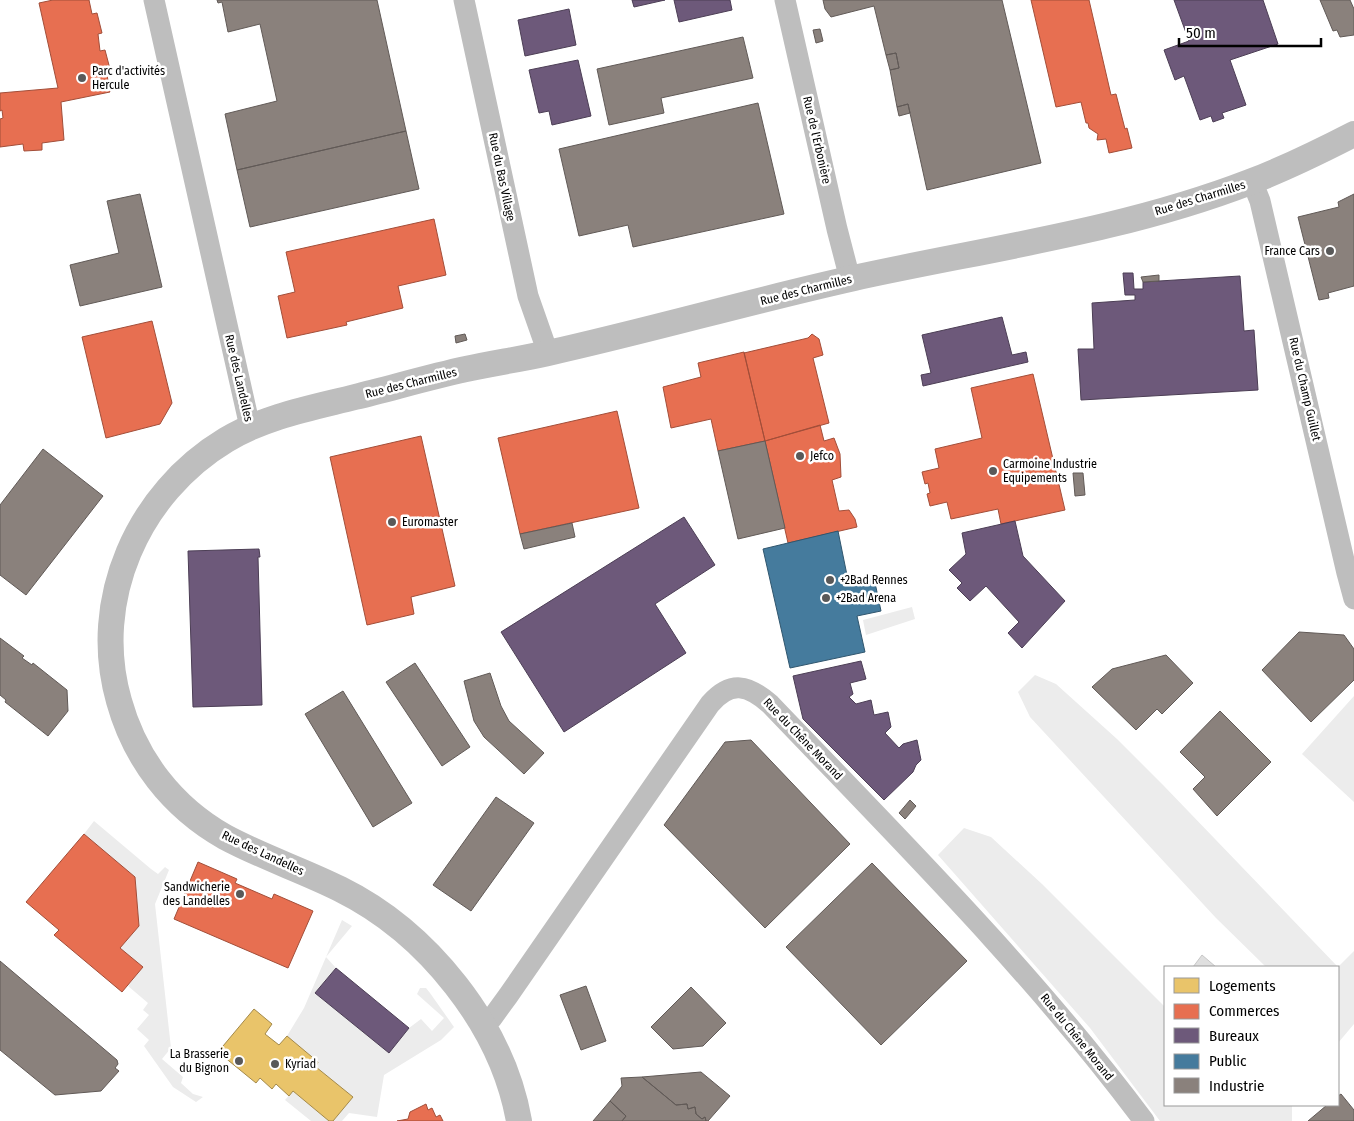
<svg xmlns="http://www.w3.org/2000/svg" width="1354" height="1121" font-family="'Fira Sans Condensed',sans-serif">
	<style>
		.green { fill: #ececec }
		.homes { fill: #e9c46a; stroke: #a3894a }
		.shops { fill: #e76f51; stroke: #a24e39 }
		.offices { fill: #6d597a; stroke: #4c3e55 }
		.public { fill: #457b9d; stroke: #30566e }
		.industry { fill: #8a817c; stroke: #615a57 }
		.building { fill: #dfdfdf; stroke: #c7c7c7 }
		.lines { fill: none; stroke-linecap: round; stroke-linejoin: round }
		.minor { stroke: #bebebe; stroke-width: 21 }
		.tertiary { stroke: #bebebe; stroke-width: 26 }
		.poi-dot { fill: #595959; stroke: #fff; stroke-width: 2 }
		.labels { text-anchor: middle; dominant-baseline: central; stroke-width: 5; stroke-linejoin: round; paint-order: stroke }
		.poi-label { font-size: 12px; fill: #000; stroke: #fff; text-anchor: start }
		.street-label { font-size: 12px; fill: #000; stroke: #fff }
	</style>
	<rect width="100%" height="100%" fill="#fff"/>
	<path class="green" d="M912,607L915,619L866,635L863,620Z
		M1035,675L1056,684L1117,739L1164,786L1338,967H1266L1216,918L1030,717L1018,692Z
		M1354,696V802L1302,754Z
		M94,821L151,869L158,874L165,867L169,870L155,904L171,1048L162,1059L183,1077L181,1083L193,1094L203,1097L196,1102L173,1087L144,1046L149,1040L137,1029L149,1015L143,1010L148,1003L128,986L143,967L120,948L139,926L135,877L84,834Z
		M964,828L991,837L1042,884L1165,1007V1105H1292V1121H1160L1090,1028L938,855Z
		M342,920L352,926L326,957L336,968L316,993L389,1053L409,1028L421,1019L432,1031L444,1018L417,994L420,988H426L430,993L454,1027L441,1040L384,1075L377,1117L349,1113L342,1121H333L353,1097L316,1067L317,1062L287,1036L304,1008Z
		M1354,951V1024L1338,1043V967Z
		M293,1091L329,1121H311L285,1100Z"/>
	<path class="homes" d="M254,1009L272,1024L265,1034L279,1045L287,1036L318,1062L316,1067L353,1097L333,1121H329L293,1091L289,1096L276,1084L272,1089L260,1078L256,1083L218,1052Z"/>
	<path class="shops" d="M53,0H89L92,14L97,13L102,33L98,34L100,51L105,50L110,69H106L110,92L61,102L64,140L42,143V150L24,151L23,144L0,147V119L3,118L2,110L0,111V93L58,88L39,3Z
		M1031,0H1089L1111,95L1116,94L1125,129L1127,128L1132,148L1109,153L1106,139L1097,140L1098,134L1089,128L1088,123H1086L1081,102L1056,107Z
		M434,219L446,275L398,286L403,308L346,322L347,325L287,338L278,296L295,292L286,252Z
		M152,321L172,403L160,424L106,438L82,337Z
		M812,334L819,339L823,355L813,358L829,423L765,441L744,353L808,338Z
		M744,352L765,441L718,451L711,419L671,428L663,387L701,377L698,363Z
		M1033,374L1065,510L1001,524L998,509L951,519L947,502L930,506L927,494L930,493L928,483L925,484L922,472L939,468L935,449L982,438L971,388Z
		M617,411L639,508L520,534L498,438Z
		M820,425L824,441L834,438L840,454L841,477L832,480L839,511L849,510L855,519L857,527L788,543L765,441Z
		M421,436L455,586L411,597L414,614L367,625L330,457Z
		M84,834L135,877L139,926L120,948L143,967L122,992L54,935L59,930L26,902Z
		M198,862L237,879L235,883L272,899L274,894L313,911L288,968L174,919Z
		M426,1104L428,1110L432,1108L436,1117L440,1115L443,1121H397L408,1119L410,1112Z"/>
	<path class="offices" d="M632,0H665L634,7Z
		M674,0H730L732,10L679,22Z
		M1174,0H1263L1278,44L1230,60L1246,105L1222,113L1224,118L1213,122L1211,116L1200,120L1184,76L1175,80L1164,50L1189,41Z
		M569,9L576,45L525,56L518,20Z
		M578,60L591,116L552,125L549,111L539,113L529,70Z
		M1123,273H1133L1134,289H1143V282L1240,276L1244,331L1254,330L1258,390L1081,400L1078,349H1094L1092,303L1135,300V295H1125Z
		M1002,317L1012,355L1026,352L1028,362L923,386L921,375L931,373L922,335Z
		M684,517L715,565L655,604L686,653L564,732L501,632Z
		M1015,521L1023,556L1065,601L1022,648L1008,633L1019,622L986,586L970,601L957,588L962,583L949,570L966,554L962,533Z
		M259,549L260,557H258L262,705L193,707L188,551Z
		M861,661L866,679L850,683L853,694L849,697L856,704L871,700L874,715L888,712L891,727L885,733L899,748L903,744L917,740L921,760L916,765L913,772L884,800L803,719L793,676Z
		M336,968L409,1028L389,1053L315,993Z"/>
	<path class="public" d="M838,531L849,585L874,578L881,611L857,616L865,652L790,668L763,549Z"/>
	<path class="industry" d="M217,0H377L406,131L237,170L225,114L277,101L260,24L228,32L222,2L218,3Z
		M823,0H1002L1041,163L927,190L908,104L897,107L890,70L899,68L896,53L886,55L874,6L831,17L825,9Z
		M1320,0H1350L1354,9V35L1340,37L1337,30L1333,31Z
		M820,29L823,41L816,43L813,30Z
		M743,37L753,78L661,98L664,113L609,125L597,69Z
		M896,53L899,68L890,70L886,55Z
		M758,103L784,214L633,247L628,225L579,236L559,149Z
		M908,104L910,113L899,116L897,107Z
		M406,131L419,189L250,227L237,170Z
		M140,194L162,287L80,306L70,265L119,253L107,201Z
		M1354,194V286L1328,293L1329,298L1319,300L1298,217L1339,207L1338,202Z
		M1159,275V281L1143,282L1141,277Z
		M465,334L467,340L456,343L455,336Z
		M765,441L785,528L738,539L718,451Z
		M43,449L103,496L26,595L0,575V505Z
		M1073,473H1083L1085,495L1075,496Z
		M572,523L575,537L524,549L520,534Z
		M1299,632L1344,635L1354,649V680L1311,722L1262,670Z
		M0,638L24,656L22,658L32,665L33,663L67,690L68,711L48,736L5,702L6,700L0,695Z
		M1166,655L1193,683L1162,714L1157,709L1136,730L1092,687L1112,669Z
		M415,663L470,747L442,766L386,682Z
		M490,673L501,706L509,721L544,753L524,774L484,737L474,721L464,681Z
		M343,691L412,803L373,827L305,714Z
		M1220,711L1271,762L1217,816L1193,789L1205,777L1180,752Z
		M751,740L850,844L765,928L664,825L725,742Z
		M496,797L534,823L471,911L433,885Z
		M910,800L916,806L905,819L899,813Z
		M872,863L967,961L881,1045L786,947Z
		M0,961L117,1060L118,1064L115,1068L119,1071L101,1091L55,1095L0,1050Z
		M586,986L606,1041L581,1050L560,995Z
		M691,987L726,1023L703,1046L673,1049L651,1027Z
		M701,1072L730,1096L708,1121H706L705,1117L702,1119L696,1114L695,1107L688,1109L687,1104L676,1105L642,1077Z
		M642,1077L676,1105L687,1104L688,1109L695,1107L696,1114L702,1119L705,1117L706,1121H622L626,1116L610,1101L622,1086L621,1078Z
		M1341,1094L1354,1110V1121H1308L1327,1105H1338V1096Z
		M610,1101L626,1116L622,1121H593Z"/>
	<path class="building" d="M1202,955L1216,967H1193Z"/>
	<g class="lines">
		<path class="minor" d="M154,0L250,427
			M464,0L528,296L548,353
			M785,0L837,229L850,279
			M1252,181L1260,201L1347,573L1354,599
			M484,1025L492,1018L508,996L710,704C731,680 748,685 770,704C899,839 1032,971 1144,1121"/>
		<path class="tertiary" d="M519,1121C502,1025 427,932 340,889C302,870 262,857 225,837C172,807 135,759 119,701C90,600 138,493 226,440C266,416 311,408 355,397C392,388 429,377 466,369C494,363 521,359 548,353C651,330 751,301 854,278C986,249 1123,231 1250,182C1284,169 1321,151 1354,134"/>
	</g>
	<g class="poi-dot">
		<circle cx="82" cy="78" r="5"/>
		<circle cx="1330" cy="251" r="5"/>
		<circle cx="800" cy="456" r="5"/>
		<circle cx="993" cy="471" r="5"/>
		<circle cx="392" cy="522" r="5"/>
		<circle cx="830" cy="580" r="5"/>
		<circle cx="826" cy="598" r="5"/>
		<circle cx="240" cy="894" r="5"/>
		<circle cx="239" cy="1061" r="5"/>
		<circle cx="275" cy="1064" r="5"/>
	</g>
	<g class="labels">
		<g class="poi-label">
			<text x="92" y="71">Parc d'activités<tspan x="92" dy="14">Hercule</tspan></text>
			<text x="1320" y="251" text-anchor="end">France Cars</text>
			<text x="810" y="456">Jefco</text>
			<text x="1003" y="464">Carmoine Industrie<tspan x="1003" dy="14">Equipements</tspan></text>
			<text x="402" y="522">Euromaster</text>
			<text x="840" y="580">+2Bad Rennes</text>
			<text x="836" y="598">+2Bad Arena</text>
			<text x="230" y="887" text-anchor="end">Sandwicherie<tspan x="230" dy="14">des Landelles</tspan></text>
			<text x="229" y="1054" text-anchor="end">La Brasserie<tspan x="229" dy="14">du Bignon</tspan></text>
			<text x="285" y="1064">Kyriad</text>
		</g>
		<g class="street-label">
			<text transform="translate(817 140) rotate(77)">Rue de l'Erbonière</text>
			<text transform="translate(502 177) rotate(78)">Rue du Bas Village</text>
			<text transform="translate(1200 198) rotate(-17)">Rue des Charmilles</text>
			<text transform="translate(806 290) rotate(-14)">Rue des Charmilles</text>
			<text transform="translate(239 378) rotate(77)">Rue des Landelles</text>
			<text transform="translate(411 383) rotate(-14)">Rue des Charmilles</text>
			<text transform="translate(1305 389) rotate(77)">Rue du Champ Guillet</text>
			<text transform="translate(803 739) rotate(46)">Rue du Chêne Morand</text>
			<text transform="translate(263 853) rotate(25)">Rue des Landelles</text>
			<text transform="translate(1077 1037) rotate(51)">Rue du Chêne Morand</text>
		</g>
	</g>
	<rect x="1164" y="966" width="175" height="140" fill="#ffffff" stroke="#999999"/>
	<rect x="1174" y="978" width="25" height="15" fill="#e9c46a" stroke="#999999"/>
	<text x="1209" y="991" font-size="15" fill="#000000">Logements</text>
	<rect x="1174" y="1004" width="25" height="15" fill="#e76f51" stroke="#999999"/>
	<text x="1209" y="1016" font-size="15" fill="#000000">Commerces</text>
	<rect x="1174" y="1028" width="25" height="15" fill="#6d597a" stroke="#999999"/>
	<text x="1209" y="1041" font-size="15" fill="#000000">Bureaux</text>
	<rect x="1174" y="1054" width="25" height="15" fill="#457b9d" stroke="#999999"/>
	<text x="1209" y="1066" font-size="15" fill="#000000">Public</text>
	<rect x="1174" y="1078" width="25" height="15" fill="#8a817c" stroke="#999999"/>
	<text x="1209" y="1091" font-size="15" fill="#000000">Industrie</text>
	<path d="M1179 38v8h142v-8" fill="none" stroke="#000000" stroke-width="2.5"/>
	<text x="1186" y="38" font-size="15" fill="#000000" stroke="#ffffff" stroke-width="4" paint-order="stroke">50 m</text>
</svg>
